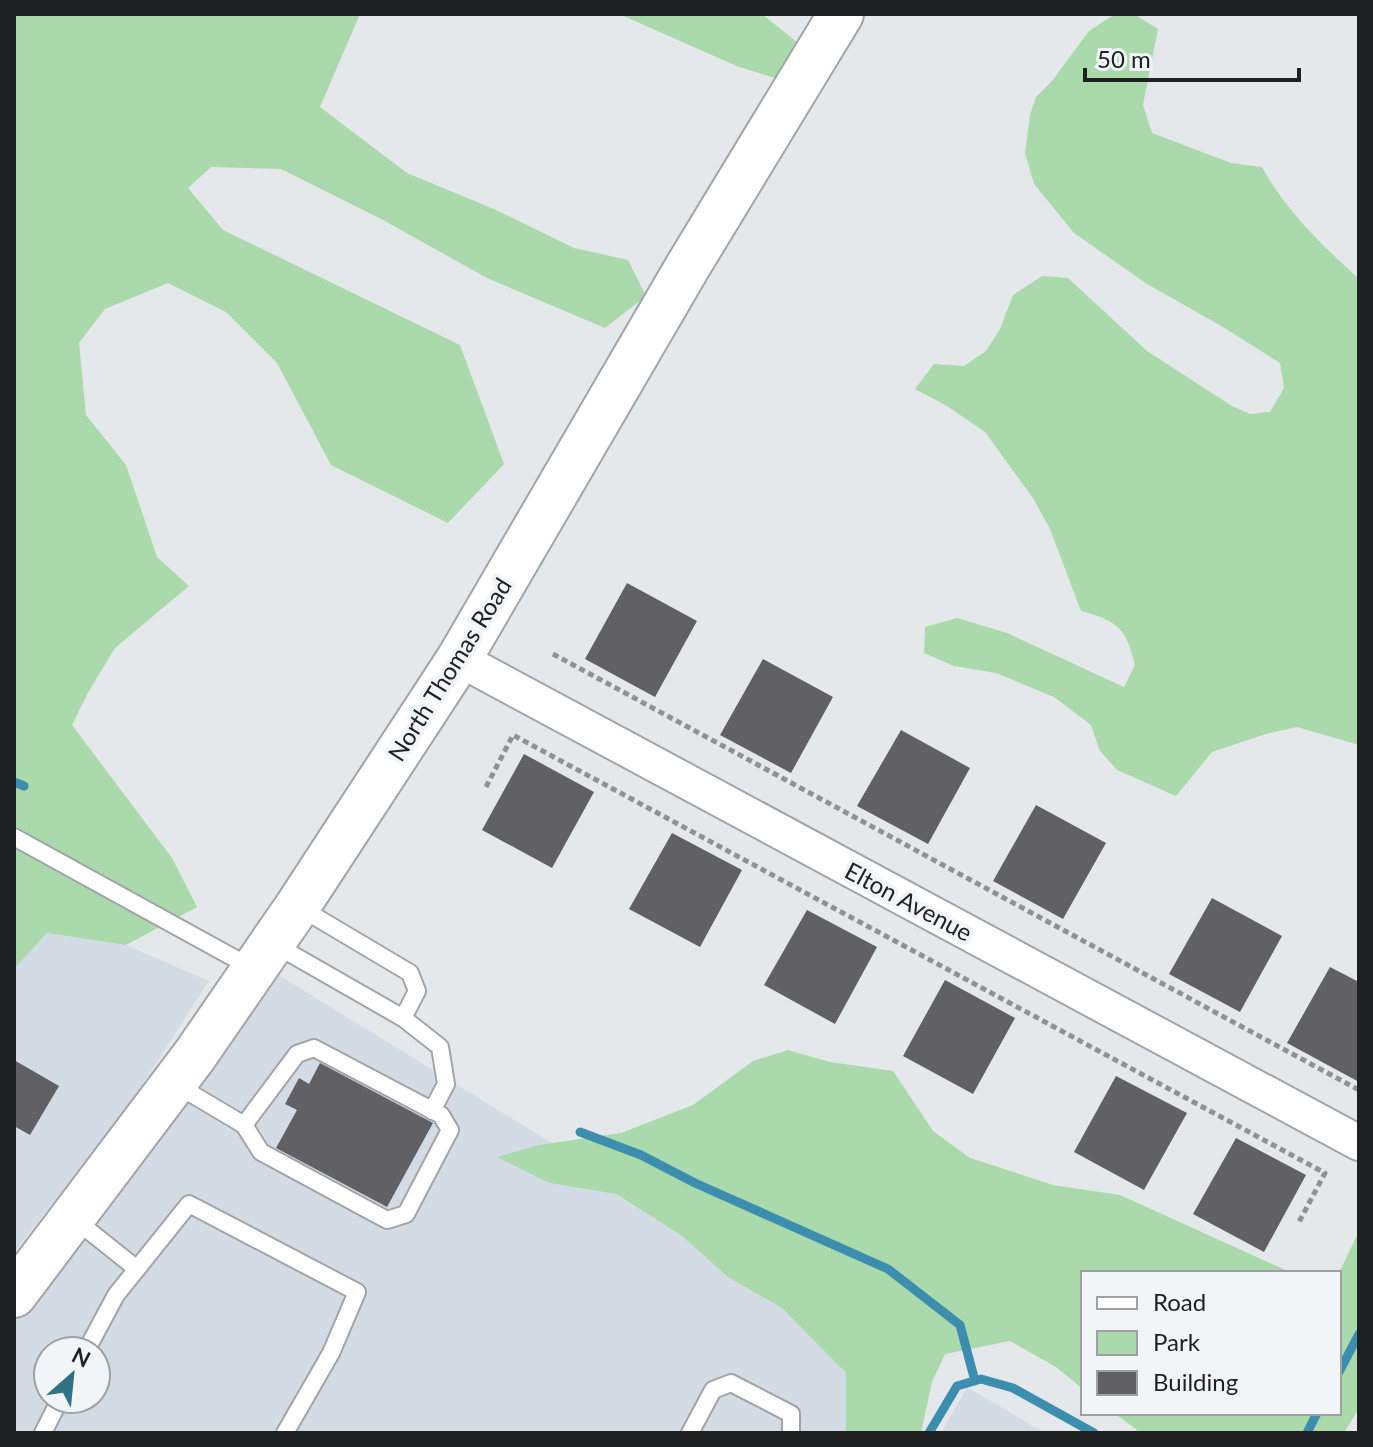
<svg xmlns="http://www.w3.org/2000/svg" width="1373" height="1447" font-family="Lato,sans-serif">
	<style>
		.built { fill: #d3dbe5; fill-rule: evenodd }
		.green { fill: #aad9ab }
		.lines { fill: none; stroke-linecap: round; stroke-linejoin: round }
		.stream { stroke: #3b8ead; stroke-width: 9 }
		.building { fill: #616165 }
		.lane-casing { stroke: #a2a5a8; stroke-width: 20 }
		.street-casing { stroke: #a2a5a8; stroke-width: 38 }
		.secondary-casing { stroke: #a2a5a8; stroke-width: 48 }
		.path { stroke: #8f9194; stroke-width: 5; stroke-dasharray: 6 4; stroke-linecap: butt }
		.lane { stroke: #fff; stroke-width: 16 }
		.street { stroke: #fff; stroke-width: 34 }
		.secondary { stroke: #fff; stroke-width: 44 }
		.labels { text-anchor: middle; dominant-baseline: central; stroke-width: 8; stroke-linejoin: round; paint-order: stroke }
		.street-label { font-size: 24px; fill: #1f2021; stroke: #f2f5f8 }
	</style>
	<rect width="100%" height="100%" fill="#e5e8eb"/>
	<path class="built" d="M47,933L126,945L209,981L133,1099L14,1253V969Z
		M268,975L280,976L552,1143L498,1157L549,1183L615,1194L682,1236L728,1277L782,1308L846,1373V1433H14V1319ZM48,1351H96V1399H48Z
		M967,1387L1045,1433H941Z"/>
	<path class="green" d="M14,14H360L320,107L407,173L494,209L574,248L628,260L646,296L605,328L487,278L383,220L281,169L211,167L188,188L223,230L460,345L504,464L448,523L331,465L277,363L226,312L168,283L105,309L79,343L86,415L126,465L157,557L189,586L115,648L89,691L72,725L172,858L197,907L126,945L47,933L14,969Z
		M619,14H762L808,51L792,83L739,67Z
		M1115,14H1134L1158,29L1143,105L1152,133L1231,163L1262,167C1286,211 1322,245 1359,279V745L1297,727L1266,734L1212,752L1176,796L1117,770L1100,751L1091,725L1054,697L996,673L954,666L924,653L925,627L957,618L1007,633L1124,687L1135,665C1126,628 1118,621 1081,611L1050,529L1033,498L985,432L947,406L915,389L934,364L964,366L986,351L1000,329L1013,295L1042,276L1068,278L1147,351L1232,406L1250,414L1270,412L1284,388L1280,363L1223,327L1147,284L1074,233L1034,184L1025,153L1030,115L1036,97L1052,81L1089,31Z
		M788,1050L830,1062L893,1071L933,1131L970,1158L1053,1185L1120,1195L1292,1273H1083V1389L1056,1367L1010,1341L945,1354L932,1382L921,1433H846V1373L782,1308L728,1277L682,1236L616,1194L549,1183L497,1157L539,1145L621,1133L693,1105L753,1061Z
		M1359,1231V1408L1344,1433H1137L1136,1429L1114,1413H1339V1273Z"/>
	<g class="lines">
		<path class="stream" d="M14,782L24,786
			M580,1132L641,1155L695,1183L888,1269L960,1325L975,1381
			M1339,1372L1359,1334
			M929,1433L957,1386L981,1379L1013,1388L1094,1433
			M1307,1433L1317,1413"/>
	</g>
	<path class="building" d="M627,583L697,621L655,697L585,659Z
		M763,659L833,697L791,773L720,735Z
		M901,730L970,768L928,844L857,806Z
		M524,754L594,792L552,868L482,830Z
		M1036,805L1106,843L1063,919L993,881Z
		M672,833L742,870L700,947L629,909Z
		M1212,898L1282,936L1240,1012L1169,974Z
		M807,910L877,947L835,1024L764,985Z
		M1330,967L1359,982V1082L1287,1043Z
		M945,980L1015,1018L973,1094L903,1056Z
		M14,1060L59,1086L30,1135L14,1126Z
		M320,1063L433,1123L387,1207L276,1148L297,1110L285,1104L299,1078L309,1084Z
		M1116,1076L1187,1113L1144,1190L1074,1152Z
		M1236,1138L1306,1175L1264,1252L1193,1214Z"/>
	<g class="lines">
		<defs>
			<path id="lane" d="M14,837L254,969
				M272,943L403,1018L417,991L410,973L299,907
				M403,1018L440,1047L446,1084L432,1111
				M175,1084L244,1125L261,1152L387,1220L406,1214L450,1130L441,1115L314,1048L297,1054L244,1125
				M73,1218L137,1269
				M86,1351L116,1295L189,1204L357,1292L331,1353L285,1433
				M43,1433L60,1399
				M690,1433L713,1390L731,1383L791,1414V1433"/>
			<path id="street" d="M459,659L1359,1143"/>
			<path id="secondary" d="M14,1295L195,1055L297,907L459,659L688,266L841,14"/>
		</defs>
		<use href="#lane" class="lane-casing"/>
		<use href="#street" class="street-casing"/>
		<use href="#secondary" class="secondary-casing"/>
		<path class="path" d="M553,654L1359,1090
			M486,787L513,735L1325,1173L1299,1222"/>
		<use href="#lane" class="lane"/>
		<use href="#street" class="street"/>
		<use href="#secondary" class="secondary"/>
	</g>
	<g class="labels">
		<g class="street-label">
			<text transform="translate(449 669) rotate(-58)">North Thomas Road</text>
			<text transform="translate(909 901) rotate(28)">Elton Avenue</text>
		</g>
	</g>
	<rect width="1373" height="1447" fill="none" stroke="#1f2021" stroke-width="32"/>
	<rect x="1081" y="1271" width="260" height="144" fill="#f2f5f8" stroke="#9ea0a2" stroke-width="2"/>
	<rect x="1097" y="1297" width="40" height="12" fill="#ffffff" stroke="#9ea0a2" stroke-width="2"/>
	<text x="1153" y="1311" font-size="24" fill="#1f2021">Road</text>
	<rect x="1097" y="1331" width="40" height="24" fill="#aad9ab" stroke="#9ea0a2" stroke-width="2"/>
	<text x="1153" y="1351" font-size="24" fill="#1f2021">Park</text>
	<rect x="1097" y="1371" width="40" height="24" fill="#616165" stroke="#9ea0a2" stroke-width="2"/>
	<text x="1153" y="1391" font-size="24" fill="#1f2021">Building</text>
	<g transform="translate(72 1375) rotate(27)"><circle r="38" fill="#f2f5f8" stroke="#9ea0a2" stroke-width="2"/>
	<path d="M0-6L14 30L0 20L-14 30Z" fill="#337186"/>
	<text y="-12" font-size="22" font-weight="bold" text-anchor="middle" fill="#1f2021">N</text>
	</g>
	<path d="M1085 68v12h214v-12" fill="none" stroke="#1f2021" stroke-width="4"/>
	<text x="1097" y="68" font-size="24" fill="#1f2021" stroke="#f2f5f8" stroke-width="6" paint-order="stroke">50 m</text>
</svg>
